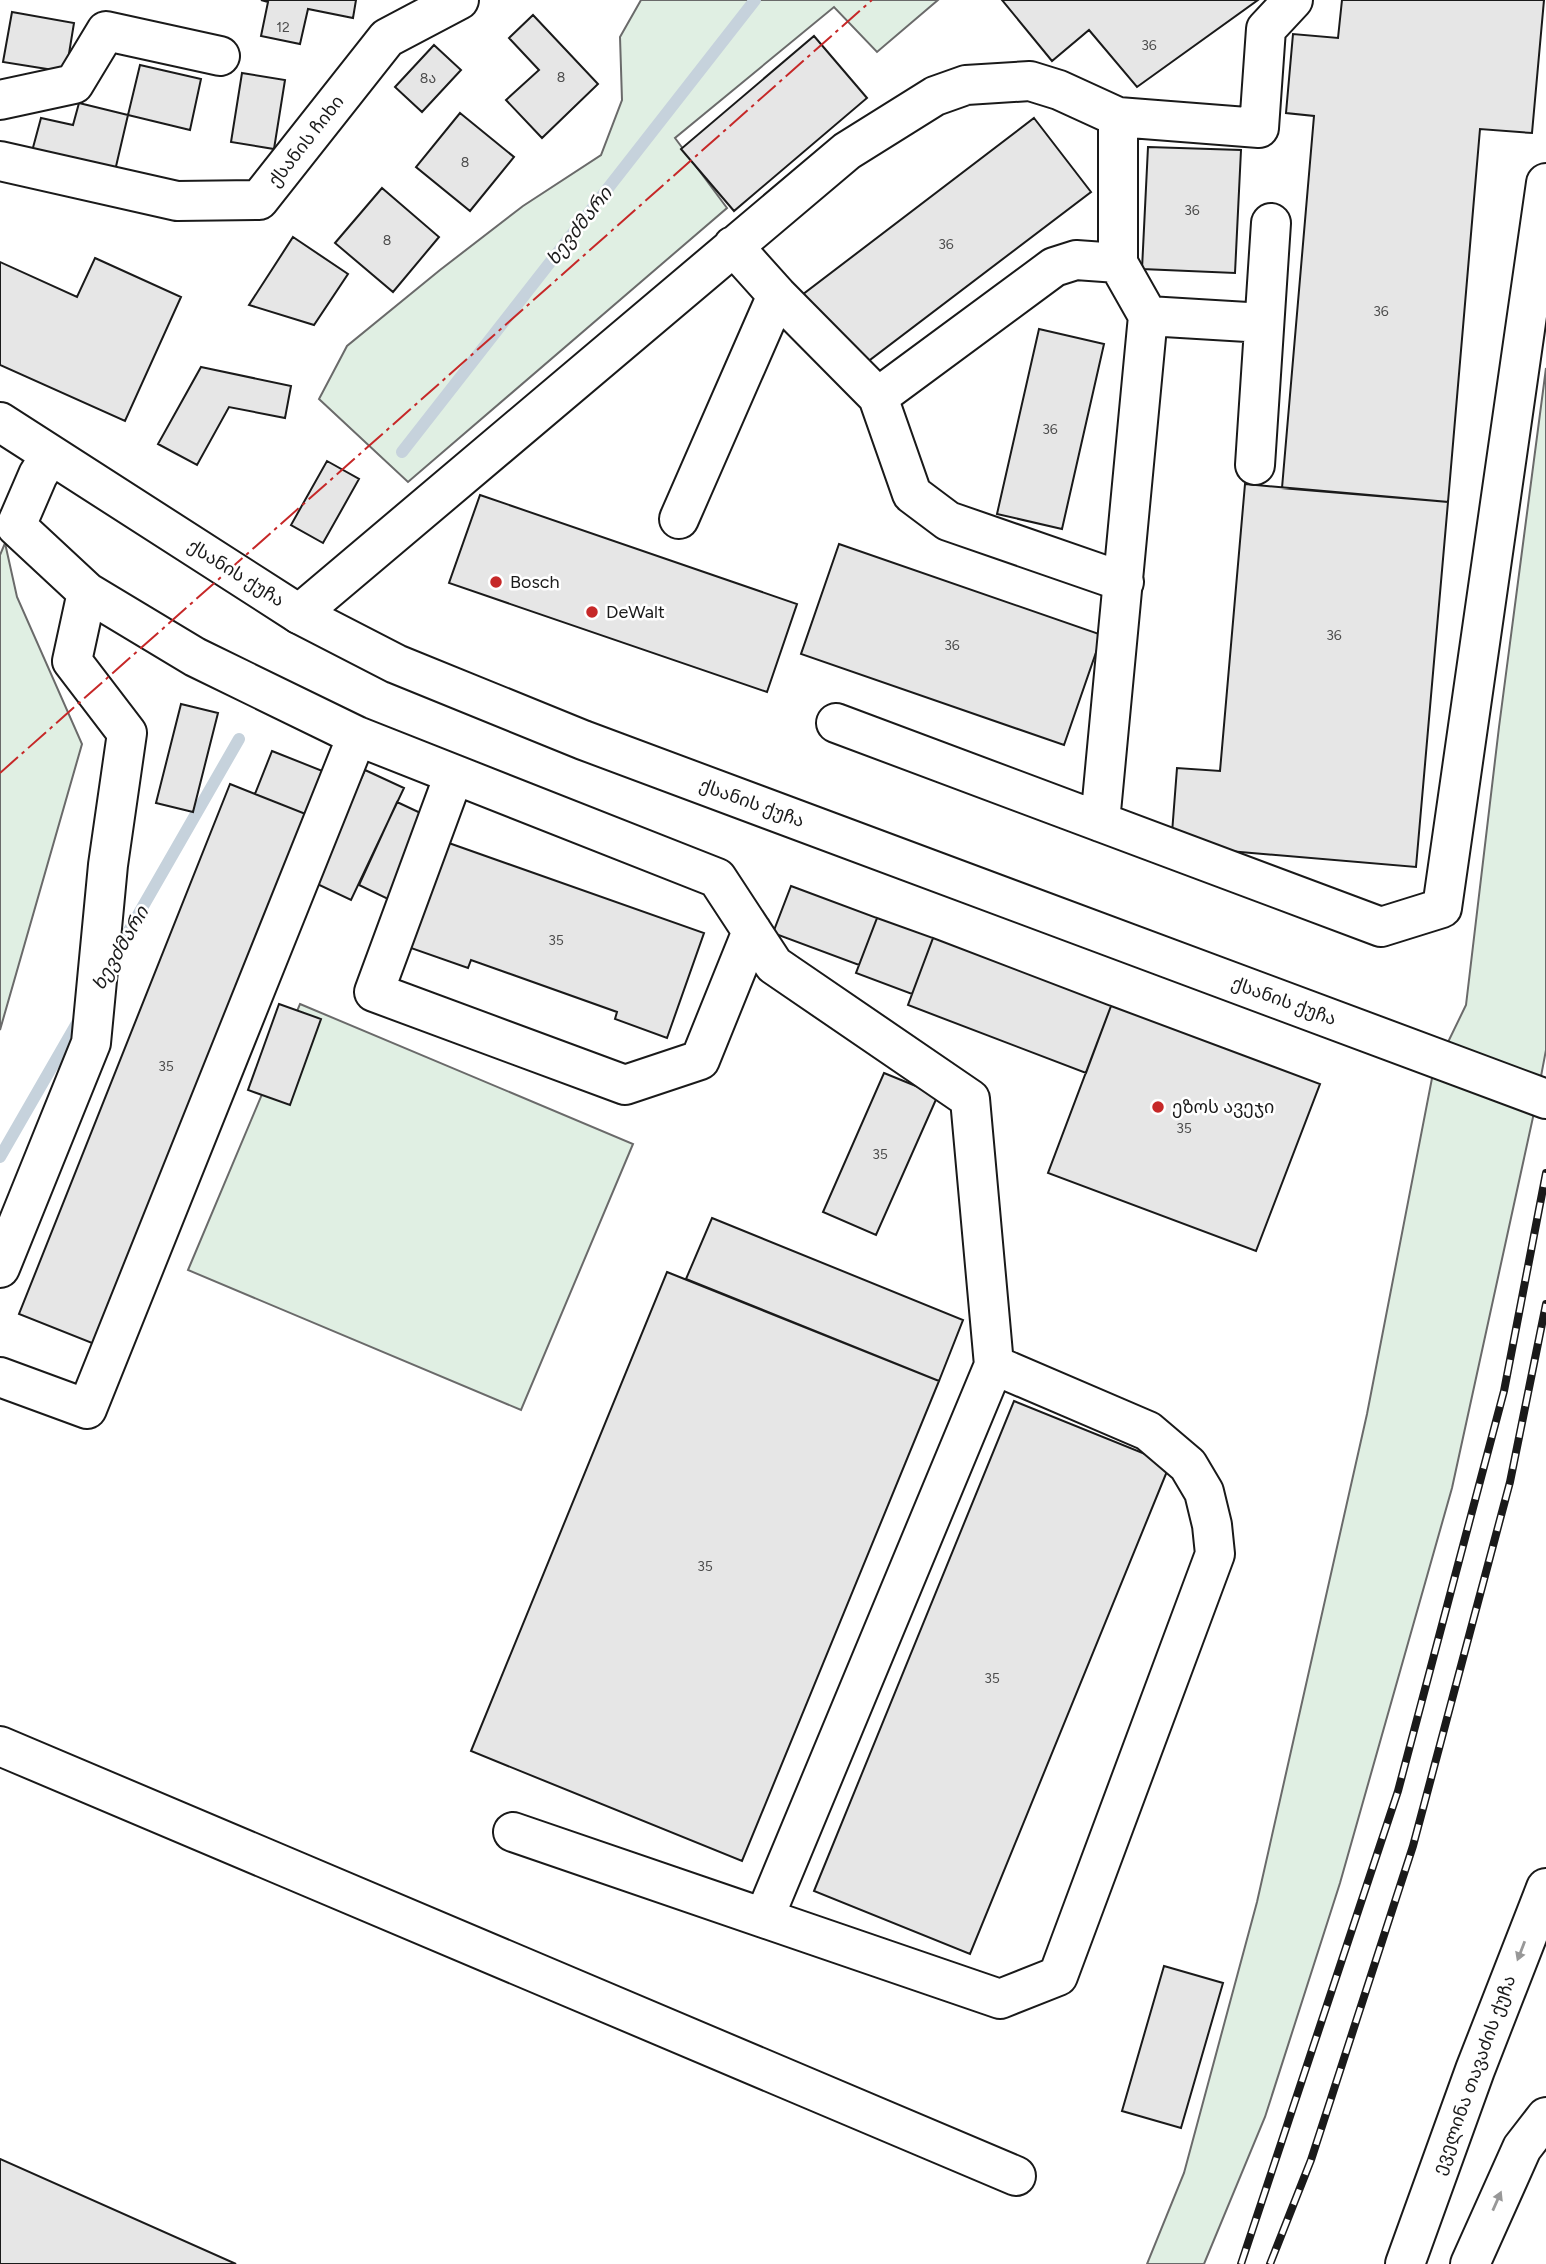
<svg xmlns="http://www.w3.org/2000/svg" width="1546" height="2264" font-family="Figtree,'Noto Sans Georgian',sans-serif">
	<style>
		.green { fill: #e0efe3; stroke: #6a6a6a; stroke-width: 2 }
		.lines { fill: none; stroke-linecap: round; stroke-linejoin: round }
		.stream { stroke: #c6d2dc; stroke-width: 12 }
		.building { fill: #e6e6e6; stroke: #1a1a1a; stroke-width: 2 }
		.minor-casing { stroke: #1a1a1a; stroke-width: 42 }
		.major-casing { stroke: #1a1a1a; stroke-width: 42 }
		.minor { stroke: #fff; stroke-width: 38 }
		.major { stroke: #fff; stroke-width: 38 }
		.rail-casing { stroke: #1a1a1a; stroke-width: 8 }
		.rail { stroke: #fff; stroke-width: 5; stroke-dasharray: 16; stroke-linecap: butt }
		.power { stroke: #c62828; stroke-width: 2; stroke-dasharray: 24 5 3.5 5; stroke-linecap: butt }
		.oneway { fill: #989898 }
		.poi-dot { fill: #c62828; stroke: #fff; stroke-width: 2.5 }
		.labels { text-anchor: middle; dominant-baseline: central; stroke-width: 5; stroke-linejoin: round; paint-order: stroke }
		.number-label { font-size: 14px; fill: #4d4d4d }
		.street-label { font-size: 18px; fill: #1a1a1a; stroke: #fff }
		.poi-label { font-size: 18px; fill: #1a1a1a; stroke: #fff; text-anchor: start }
		.water-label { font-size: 19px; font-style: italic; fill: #1a1a1a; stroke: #fff }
	</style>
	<rect width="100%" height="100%" fill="#fff"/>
	<path class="green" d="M641,0H938L877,52L834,7L675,138L727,208L408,482L319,399L347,346L440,270L523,206L601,155L622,100L620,37Z
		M1546,368V1050L1535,1108L1452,1488L1340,1883L1265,2117L1204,2264H1147L1184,2173L1257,1902L1367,1414L1433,1073L1466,1005L1499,727Z
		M5,543L17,597L82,744L0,1030V555Z
		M300,1004L633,1144L521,1410L188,1270Z"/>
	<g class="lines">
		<path class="stream" d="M402,452L755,0
			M111,962L239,739
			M0,1157L80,1018"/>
	</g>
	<path class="building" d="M261,0H356L353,18L308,9L300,44L261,36L268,2Z
		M1002,0H1258L1137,87L1089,30L1052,61Z
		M1342,0H1544L1532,133L1480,129L1448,502L1282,488L1314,116L1286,113L1293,34L1338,38Z
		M12,12L74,23L66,72L3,62Z
		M533,15L598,84L542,138L506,100L539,70L509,38Z
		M814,36L867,98L734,211L681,149Z
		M434,45L461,70L422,112L395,87Z
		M140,65L201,79L190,130L128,115Z
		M242,73L285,80L274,149L231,142Z
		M79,103L128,115L114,175L31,155L41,118L73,125Z
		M460,113L514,157L470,211L416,167Z
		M1034,118L1091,192L858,369L802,295Z
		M1148,147L1241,150L1235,273L1142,269Z
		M382,188L439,237L393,292L335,243Z
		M293,237L348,274L314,325L249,305Z
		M95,258L181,297L125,421L0,365V262L77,297Z
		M1039,329L1104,344L1062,529L997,514Z
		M201,367L291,386L285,418L229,407L197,465L158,444Z
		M327,461L359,479L323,543L291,525Z
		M1245,484L1448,502L1416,867L1171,846L1177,768L1220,771Z
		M480,495L797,604L767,692L449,583Z
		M839,544L1102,635L1064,745L801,654Z
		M181,704L218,713L193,812L156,803Z
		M272,751L330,774L313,817L255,794Z
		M365,770L404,788L351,900L313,882Z
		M230,784L313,817L102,1347L19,1314Z
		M397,802L427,816L388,899L359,885Z
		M446,842L704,933L667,1038L615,1019L617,1012L471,960L468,968L408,947Z
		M791,886L877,918L859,965L773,933Z
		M877,918L933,938L912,994L856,973Z
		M933,938L1111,1006L1086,1073L908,1005Z
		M279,1004L321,1019L290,1105L248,1090Z
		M1111,1006L1320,1084L1256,1251L1048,1173Z
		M884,1073L938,1095L876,1235L823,1212Z
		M712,1218L963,1320L939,1381L686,1279Z
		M667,1272L939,1381L742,1861L471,1751Z
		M1014,1401L1170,1464L970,1954L814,1891Z
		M1164,1966L1223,1983L1181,2128L1122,2111Z
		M0,2159L236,2264H0Z"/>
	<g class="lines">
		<defs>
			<path id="minor" d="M0,100L74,84L106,31L220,56
				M1118,117L1259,128L1266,29L1293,0
				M0,161L177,201L259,200L387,38L459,0
				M733,246L777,295L878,397L1054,267L1076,260L1118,263
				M1148,316L1264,323
				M878,397L912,494L948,521L1124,582
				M1255,465L1271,223
				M679,519L777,295
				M87,592L195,657L357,736L717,878L774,965L970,1099L994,1365L1148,1431L1188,1465L1204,1492L1212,1525L1215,1554L1058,1976L1000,1999L513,1832
				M299,614L847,151L935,96L966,85L1030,81L1059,90L1118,117V263L1148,316L1100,822
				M836,723L1381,927L1442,908L1546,183
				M454,775L374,992L625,1085L700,1060L752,931
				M0,1268L91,1043L108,865L127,733L72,661L87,592L16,526L38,475L50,456
				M0,1377L87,1409L357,736
				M0,1746L1016,2176
				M764,1918L994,1365"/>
			<path id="major" d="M0,422L299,614L396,664L583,740L1546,1099
				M1405,2264L1475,2070L1546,1888
				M1470,2264L1522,2148L1546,2117"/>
		</defs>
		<use href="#minor" class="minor-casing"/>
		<use href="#major" class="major-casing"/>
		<use href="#minor" class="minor"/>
		<use href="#major" class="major"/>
		<defs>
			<path id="rail" d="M1241,2264L1398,1791L1504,1391L1546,1173
				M1270,2264L1311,2160L1413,1846L1510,1482L1546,1304"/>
		</defs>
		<use href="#rail" class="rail-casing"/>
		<use href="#rail" class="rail"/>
		<path class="power" d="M0,773L872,0"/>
	</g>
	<defs><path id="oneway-solid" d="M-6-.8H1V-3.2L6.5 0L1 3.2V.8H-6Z" transform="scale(1.75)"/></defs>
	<g class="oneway">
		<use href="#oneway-solid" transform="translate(1521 1951) rotate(111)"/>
		<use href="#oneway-solid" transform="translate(1497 2201) rotate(-66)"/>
	</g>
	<g class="poi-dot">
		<circle cx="496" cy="582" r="7"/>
		<circle cx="592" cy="612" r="7"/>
		<circle cx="1158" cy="1107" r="7"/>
	</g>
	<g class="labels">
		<g class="number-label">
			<text x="283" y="27">12</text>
			<text x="1149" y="45">36</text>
			<text x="561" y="77">8</text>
			<text x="428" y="78">8ა</text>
			<text x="465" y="162">8</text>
			<text x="1192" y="210">36</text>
			<text x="387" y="240">8</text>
			<text x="946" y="244">36</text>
			<text x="1381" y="311">36</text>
			<text x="1050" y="429">36</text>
			<text x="1334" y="635">36</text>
			<text x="952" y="645">36</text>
			<text x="556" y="940">35</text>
			<text x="166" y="1066">35</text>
			<text x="1184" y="1128">35</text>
			<text x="880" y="1154">35</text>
			<text x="705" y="1566">35</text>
			<text x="992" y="1678">35</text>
		</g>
		<g class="street-label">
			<text transform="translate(306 141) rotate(-52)">ქსანის ჩიხი</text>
			<text transform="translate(236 573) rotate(32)">ქსანის ქუჩა</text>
			<text transform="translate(752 803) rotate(20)">ქსანის ქუჩა</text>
			<text transform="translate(1284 1001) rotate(20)">ქსანის ქუჩა</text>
			<text transform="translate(1474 2075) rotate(-70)">ეველინა თავაძის ქუჩა</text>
		</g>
		<g class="poi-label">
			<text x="510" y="582">Bosch</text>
			<text x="606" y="612">DeWalt</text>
			<text x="1172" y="1107">ეზოს ავეჯი</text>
		</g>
		<g class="water-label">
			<text transform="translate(579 226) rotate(-52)">ხევძმარი</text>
			<text transform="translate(120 948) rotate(-60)">ხევძმარი</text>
		</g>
	</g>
</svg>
